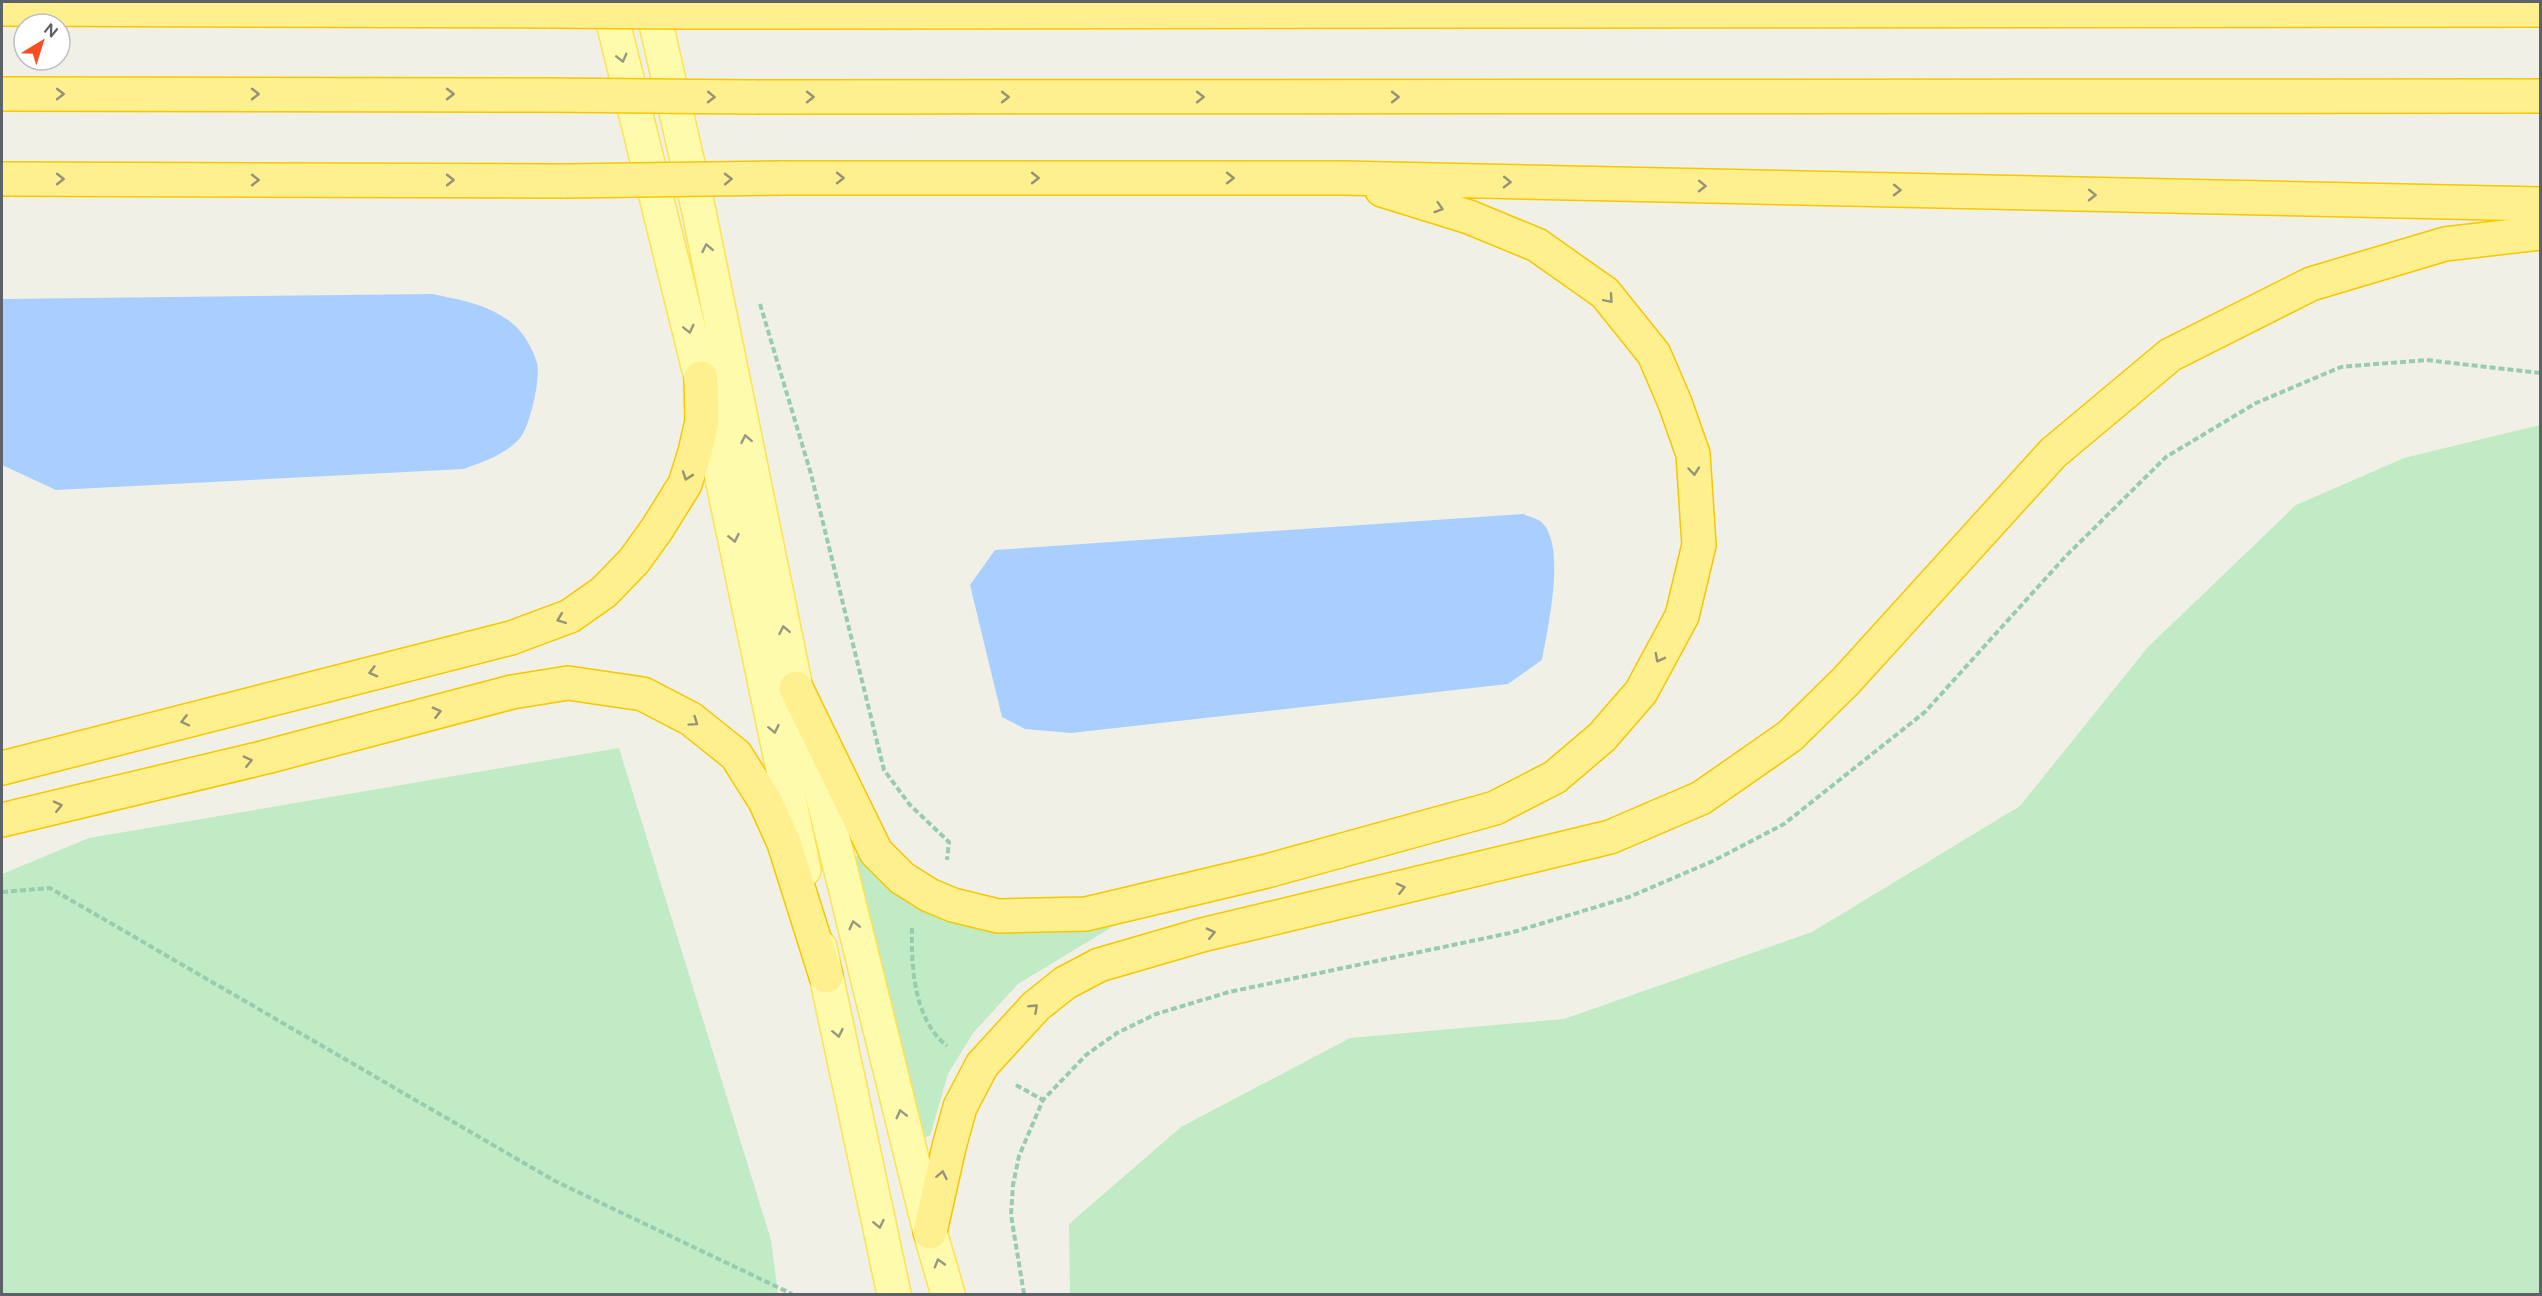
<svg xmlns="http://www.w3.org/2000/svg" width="2542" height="1296" font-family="Figtree,sans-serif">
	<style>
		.green { fill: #c0ebc5 }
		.water { fill: #a8cfff }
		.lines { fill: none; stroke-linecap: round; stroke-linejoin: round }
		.major-casing { stroke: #ffe251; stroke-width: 36 }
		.highway-casing { stroke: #f7c700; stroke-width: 36 }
		.path { stroke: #98ccae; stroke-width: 4; stroke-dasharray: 6 3; stroke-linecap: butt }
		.major { stroke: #fffbad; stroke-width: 33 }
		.highway { stroke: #fff08f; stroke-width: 33 }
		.highway-bridge-casing { stroke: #f7c700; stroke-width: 36; stroke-linecap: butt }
		.highway-bridge { stroke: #fff08f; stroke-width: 33 }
		.oneway { stroke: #969780 }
		.oneway2 { stroke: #969376 }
	</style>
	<rect width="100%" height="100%" fill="#f1f0e6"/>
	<path class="green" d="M2540,425V1294H1070L1069,1224L1181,1127L1350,1038L1564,1019L1812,932L2020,806L2148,647L2296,505L2404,458Z
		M619,748L771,1240L778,1294H2V874L89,838Z
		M858,856L872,871L1010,932L1047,933L1112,927L1018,984L973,1033L948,1074L930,1136L920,1138L847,858Z"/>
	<path class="water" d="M432,294C461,300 489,304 513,324C524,333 533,349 537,363C541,377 530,427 520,438C505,455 485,461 464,469L56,490L2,465V299Z
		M1523,514C1528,516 1536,518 1540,521C1568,542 1547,631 1542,660L1508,684L1071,733L1025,729L1002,717L970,585L995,550Z"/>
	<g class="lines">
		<defs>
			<path id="major" d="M608,2L701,378L804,870
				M651,2L699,212L796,688L930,1232L948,1294
				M820,947L894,1294"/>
			<path id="highway" d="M2,9L550,11
				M686,12L2540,10
				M2,94L548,95
				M752,97L2540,96
				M781,178H1343L2540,204
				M2,179L565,181
				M796,688L876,852L902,878L929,895L953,905L998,916L1086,914L1267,871L1495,808L1555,777L1602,737L1641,692L1682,616L1699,545L1693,454L1675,403L1654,354L1605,293L1537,245L1469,217L1382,190
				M2,768L511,638L570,616L604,592L634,561L657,529L685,484L695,452L702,421L701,378
				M2,820L266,757L512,692L568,683L643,694L691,719L736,755L765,801L784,843L826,976
				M930,1232L949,1147L960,1107L982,1065L1036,1006L1065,983L1099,965L1202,935L1610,837L1701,798L1790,736L1846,681L2053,453L2170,355L2311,284L2445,244L2540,233"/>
		</defs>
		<use href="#major" class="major-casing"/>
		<use href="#highway" class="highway-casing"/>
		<path class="path" d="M760,304L811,474L884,770L910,805L949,842L947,860
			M2,892L50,888L555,1181L792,1294
			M912,928C911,967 914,1020 947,1046
			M1016,1085L1043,1100
			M1024,1294L1011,1215L1013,1185L1019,1156L1043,1100L1086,1055L1117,1033L1156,1014L1229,992L1510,933L1629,897L1713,861L1784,824L1925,712L2065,557L2166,457L2256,403L2341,367L2426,360L2540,373"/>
		<use href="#major" class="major"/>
		<use href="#highway" class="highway"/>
		<defs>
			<path id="highway-bridge" d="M550,11L686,12
				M548,95L752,97
				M565,181L781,178"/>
		</defs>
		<use href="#highway-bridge" class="highway-bridge-casing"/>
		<use href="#highway-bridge" class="highway-bridge"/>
	</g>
	<defs><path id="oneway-chevron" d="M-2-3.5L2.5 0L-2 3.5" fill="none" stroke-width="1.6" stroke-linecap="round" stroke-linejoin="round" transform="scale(1.5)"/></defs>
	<g class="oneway">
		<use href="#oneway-chevron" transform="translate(622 58) rotate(76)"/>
		<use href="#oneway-chevron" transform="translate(707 248) rotate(-101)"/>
		<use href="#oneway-chevron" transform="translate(689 329) rotate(76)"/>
		<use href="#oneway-chevron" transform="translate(746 439) rotate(-101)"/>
		<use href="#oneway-chevron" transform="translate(734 538) rotate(78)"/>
		<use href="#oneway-chevron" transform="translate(784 630) rotate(-101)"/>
		<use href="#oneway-chevron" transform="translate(774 729) rotate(78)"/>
		<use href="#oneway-chevron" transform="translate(854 925) rotate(-104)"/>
		<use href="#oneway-chevron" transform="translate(838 1033) rotate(78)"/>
		<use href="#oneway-chevron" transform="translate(901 1114) rotate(-104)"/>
		<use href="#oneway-chevron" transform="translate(879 1224) rotate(78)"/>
		<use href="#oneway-chevron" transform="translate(939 1263) rotate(-106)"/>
	</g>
	<g class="oneway2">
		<use href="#oneway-chevron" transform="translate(60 94)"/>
		<use href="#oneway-chevron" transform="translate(255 94)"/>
		<use href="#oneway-chevron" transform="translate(450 94)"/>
		<use href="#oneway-chevron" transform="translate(711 97) rotate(1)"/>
		<use href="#oneway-chevron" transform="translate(810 97)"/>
		<use href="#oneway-chevron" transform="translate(1005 97)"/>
		<use href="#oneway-chevron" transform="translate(1200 97)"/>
		<use href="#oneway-chevron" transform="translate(1395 97)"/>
		<use href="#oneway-chevron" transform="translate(840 178)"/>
		<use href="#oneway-chevron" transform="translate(1035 178)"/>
		<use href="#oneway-chevron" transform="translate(1230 178)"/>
		<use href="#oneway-chevron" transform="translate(60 179)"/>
		<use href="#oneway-chevron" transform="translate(728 179) rotate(-1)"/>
		<use href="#oneway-chevron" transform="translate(255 180)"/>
		<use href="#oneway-chevron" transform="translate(450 180)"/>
		<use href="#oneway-chevron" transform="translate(1507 182) rotate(1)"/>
		<use href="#oneway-chevron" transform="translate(1702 186) rotate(1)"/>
		<use href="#oneway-chevron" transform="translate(1897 190) rotate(1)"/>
		<use href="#oneway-chevron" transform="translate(2092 195) rotate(1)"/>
		<use href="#oneway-chevron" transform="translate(1439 208) rotate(17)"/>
		<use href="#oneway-chevron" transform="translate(1609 299) rotate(49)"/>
		<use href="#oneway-chevron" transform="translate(1694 471) rotate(85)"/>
		<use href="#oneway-chevron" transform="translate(687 476) rotate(109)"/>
		<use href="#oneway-chevron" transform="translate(561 619) rotate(159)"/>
		<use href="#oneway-chevron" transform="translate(1659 658) rotate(118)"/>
		<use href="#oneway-chevron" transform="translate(373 672) rotate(165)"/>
		<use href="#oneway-chevron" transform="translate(437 712) rotate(-15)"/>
		<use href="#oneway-chevron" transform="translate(185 721) rotate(166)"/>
		<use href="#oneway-chevron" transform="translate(694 722) rotate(35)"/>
		<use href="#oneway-chevron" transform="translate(248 761) rotate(-13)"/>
		<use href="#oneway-chevron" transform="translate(58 806) rotate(-13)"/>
		<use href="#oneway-chevron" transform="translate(1401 888) rotate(-14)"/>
		<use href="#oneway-chevron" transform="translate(1211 933) rotate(-13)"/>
		<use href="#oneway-chevron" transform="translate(1034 1008) rotate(-43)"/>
		<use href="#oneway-chevron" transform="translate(942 1175) rotate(-78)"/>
	</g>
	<rect width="2542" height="1296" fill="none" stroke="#5d6168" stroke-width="6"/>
	<g transform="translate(42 42) rotate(38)"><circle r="28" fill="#ffffff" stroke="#bec0c3" stroke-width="1.5"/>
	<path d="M0-4.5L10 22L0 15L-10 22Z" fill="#fa4d23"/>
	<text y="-9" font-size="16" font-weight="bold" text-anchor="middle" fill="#5d6168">N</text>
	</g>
</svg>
